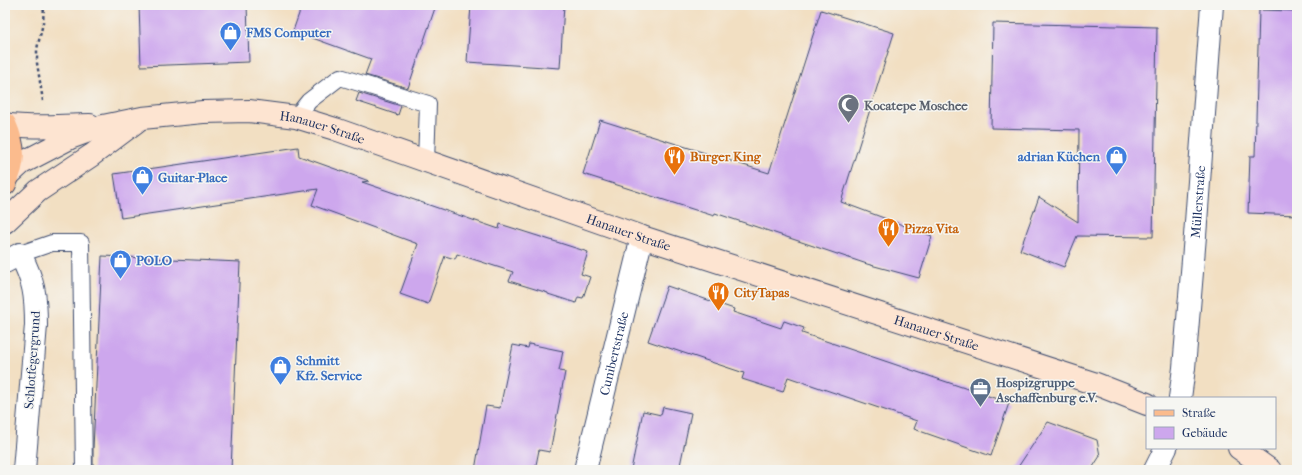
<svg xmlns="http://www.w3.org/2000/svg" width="1302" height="475" font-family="'IM FELL French Canon',serif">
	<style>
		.building { fill: #cda7ed }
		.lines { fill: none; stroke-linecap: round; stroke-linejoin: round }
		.service-casing { stroke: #3b496d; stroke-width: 18 }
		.minor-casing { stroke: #3b496d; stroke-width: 24 }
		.tertiary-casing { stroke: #3b496d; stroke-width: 24 }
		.secondary-casing { stroke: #3b496d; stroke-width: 24 }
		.primary-casing { stroke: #3b496d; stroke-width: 24 }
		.path { stroke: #3b496d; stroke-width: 2.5; stroke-dasharray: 3 3; stroke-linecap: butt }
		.service { stroke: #fff; stroke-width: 16 }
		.minor { stroke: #fff; stroke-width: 22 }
		.tertiary { stroke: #fff; stroke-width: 22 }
		.secondary { stroke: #fde4d1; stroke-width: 22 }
		.primary { stroke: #fbbb8d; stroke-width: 22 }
		.labels { text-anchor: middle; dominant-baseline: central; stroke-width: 3; stroke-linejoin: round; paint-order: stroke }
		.shop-label { font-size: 13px; font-weight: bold; fill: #366cbe; stroke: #f6f6f2; text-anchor: start }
		.worship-label { font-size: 13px; font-weight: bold; fill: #5b616d; stroke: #f6f6f2; text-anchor: start }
		.street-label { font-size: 13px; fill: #1b2f5e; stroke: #f6f6f2 }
		.food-label { font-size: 13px; font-weight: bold; fill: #c56008; stroke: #f6f6f2; text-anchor: start }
		.service-label { font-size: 13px; font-weight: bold; fill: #4e5e75; stroke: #f6f6f2; text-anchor: start }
	</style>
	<rect width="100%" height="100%" fill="#f6f6f2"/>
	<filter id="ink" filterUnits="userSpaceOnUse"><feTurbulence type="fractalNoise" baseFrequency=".025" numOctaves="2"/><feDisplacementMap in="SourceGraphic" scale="8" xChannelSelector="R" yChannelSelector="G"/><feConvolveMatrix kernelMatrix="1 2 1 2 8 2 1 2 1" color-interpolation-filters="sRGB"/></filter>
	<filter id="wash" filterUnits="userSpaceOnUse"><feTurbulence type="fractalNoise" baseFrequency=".012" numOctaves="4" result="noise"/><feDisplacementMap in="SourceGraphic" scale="16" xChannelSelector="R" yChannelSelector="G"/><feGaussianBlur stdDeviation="0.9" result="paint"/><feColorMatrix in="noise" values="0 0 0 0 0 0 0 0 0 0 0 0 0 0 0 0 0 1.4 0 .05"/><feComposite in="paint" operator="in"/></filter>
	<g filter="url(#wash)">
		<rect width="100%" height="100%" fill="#f2dfc2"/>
		<g id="blocks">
			<path class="building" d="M139,5H247L249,62L141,66Z
				M302,5H436L408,88L365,75L371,59L293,31Z
				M471,5H564L560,68L467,62Z
				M821,10L894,33L841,202L932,236L919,278L867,264L715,213L714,216L583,174L600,120L769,173Z
				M1259,10L1297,11V215L1248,213L1250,156H1255Z
				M993,23L1157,27L1153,237L1077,236L1064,267L1020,250L1039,197L1078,222L1079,130L991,128Z
				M359,93L401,106L398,115L356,101Z
				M298,147L299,156L369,181L362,182L499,229L500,224L588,252L581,274L590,277L583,298L578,297L576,303L548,294V293L509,281L513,272L457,254L455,259L445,256L428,304L400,294L418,244L312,205L318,189L121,218L114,174Z
				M102,256L240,262L231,470H93V449Z
				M667,286L734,309L733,312L781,328L784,321L804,328L802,333L1009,403L991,456L914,429L917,421L788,377L783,392L742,379L744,373L648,341Z
				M529,344L563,351L559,371L565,372L550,452L539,450L535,470H475L486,406L500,408L513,345L528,348Z
				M663,407L691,413L679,470H631L643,411L661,415Z
				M1048,422L1097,440L1100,456L1091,470H1016Z"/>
		</g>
	</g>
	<g filter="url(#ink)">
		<use href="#blocks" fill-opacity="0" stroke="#3b496d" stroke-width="1"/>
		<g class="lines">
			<defs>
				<path id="service" d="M296,117L309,101L340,77L428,104L426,162
					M20,254L52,243H81L84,470"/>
				<g id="minor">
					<path d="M5,262L20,254C34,281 36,295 36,325L24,470"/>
					<path id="s1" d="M585,470L642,237"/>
					<path d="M1155,470L1166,448"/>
				</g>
				<g id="tertiary">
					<path id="s2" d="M1180,398L1184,368L1195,236L1212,5"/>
				</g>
				<g id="secondary">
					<path d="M5,124C33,129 62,125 90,125"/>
					<path id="s3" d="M10,174L22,163L70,138L103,126L142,118L203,112L249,111L296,117L335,129L642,237L1096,384L1147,404"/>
					<path d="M5,222L38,191L92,155L136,122"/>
					<path d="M1239,448L1270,470"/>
				</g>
				<path id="primary" d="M5,124C15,147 16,161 5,184"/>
			</defs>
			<use href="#service" class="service-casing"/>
			<use href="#minor" class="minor-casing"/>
			<use href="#tertiary" class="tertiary-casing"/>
			<use href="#secondary" class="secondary-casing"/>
			<use href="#primary" class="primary-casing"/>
			<path class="path" d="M43,101L37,63V49L43,23L44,5"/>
			<use href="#service" class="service"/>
			<use href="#minor" class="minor"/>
			<use href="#tertiary" class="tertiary"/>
			<use href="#secondary" class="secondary"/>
			<use href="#primary" class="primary"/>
		</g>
	</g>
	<defs>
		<symbol id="shop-pin" viewBox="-11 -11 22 30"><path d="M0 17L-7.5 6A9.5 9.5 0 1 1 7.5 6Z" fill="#3f7fe0" stroke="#f6f6f2"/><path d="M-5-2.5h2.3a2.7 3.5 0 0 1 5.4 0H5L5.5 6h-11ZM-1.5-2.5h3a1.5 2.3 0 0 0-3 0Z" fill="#fff"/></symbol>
		<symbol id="mosque-pin" viewBox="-11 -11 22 30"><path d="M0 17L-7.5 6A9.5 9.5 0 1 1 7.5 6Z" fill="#6b7280" stroke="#f6f6f2"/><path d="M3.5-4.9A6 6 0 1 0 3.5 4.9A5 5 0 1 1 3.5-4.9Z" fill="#fff"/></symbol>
		<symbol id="restaurant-pin" viewBox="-11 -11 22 30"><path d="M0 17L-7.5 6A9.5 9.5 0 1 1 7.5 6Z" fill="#e8710a" stroke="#f6f6f2"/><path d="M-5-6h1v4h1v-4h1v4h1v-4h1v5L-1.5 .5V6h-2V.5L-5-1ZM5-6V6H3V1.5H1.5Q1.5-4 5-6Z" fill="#fff"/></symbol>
		<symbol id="office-pin" viewBox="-11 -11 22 30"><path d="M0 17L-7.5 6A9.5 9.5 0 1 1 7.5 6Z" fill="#5c6f8a" stroke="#f6f6f2"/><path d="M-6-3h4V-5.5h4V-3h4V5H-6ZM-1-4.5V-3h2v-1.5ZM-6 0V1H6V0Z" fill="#fff"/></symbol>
	</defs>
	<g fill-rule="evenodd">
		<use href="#shop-pin" x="218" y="20" width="25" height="34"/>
		<use href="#mosque-pin" x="836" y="92" width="25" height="34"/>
		<use href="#restaurant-pin" x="662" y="144" width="25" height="34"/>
		<use href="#shop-pin" x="1104" y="144" width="25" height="34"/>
		<use href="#shop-pin" x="130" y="164" width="25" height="34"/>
		<use href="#restaurant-pin" x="876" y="216" width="25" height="34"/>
		<use href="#shop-pin" x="108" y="248" width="25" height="34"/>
		<use href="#restaurant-pin" x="706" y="280" width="25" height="34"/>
		<use href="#shop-pin" x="268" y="354" width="25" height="34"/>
		<use href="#office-pin" x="968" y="376" width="25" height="34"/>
	</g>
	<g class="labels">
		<g class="shop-label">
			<text x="246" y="32">FMS Computer</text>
			<text x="1100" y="156" text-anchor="end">adrian Küchen</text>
			<text x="158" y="177">Guitar-Place</text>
			<text x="136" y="260">POLO</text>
			<text x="296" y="360">Schmitt<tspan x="296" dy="15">Kfz. Service</tspan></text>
		</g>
		<g class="worship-label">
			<text x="864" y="105">Kocatepe Moschee</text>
		</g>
		<g class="street-label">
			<text stroke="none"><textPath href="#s3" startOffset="328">Hanauer Straße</textPath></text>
			<text stroke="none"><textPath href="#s2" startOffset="197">Müllerstraße</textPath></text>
			<text stroke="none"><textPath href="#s3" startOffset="652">Hanauer Straße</textPath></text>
			<text stroke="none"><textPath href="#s3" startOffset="976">Hanauer Straße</textPath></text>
			<text stroke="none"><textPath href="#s1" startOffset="120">Cunibertstraße</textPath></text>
			<text transform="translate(32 360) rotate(-86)">Schlotfegergrund</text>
		</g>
		<g class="food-label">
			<text x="690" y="156">Burger King</text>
			<text x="904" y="228">Pizza Vita</text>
			<text x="734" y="292">CityTapas</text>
		</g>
		<g class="service-label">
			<text x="996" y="382">Hospizgruppe<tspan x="996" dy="15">Aschaffenburg e.V.</tspan></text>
		</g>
	</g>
	<rect width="1302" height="475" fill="none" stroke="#f6f6f2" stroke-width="20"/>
	<rect x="1146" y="397" width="130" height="52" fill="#f6f6f2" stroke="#9ea6b7"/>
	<rect x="1154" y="410" width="20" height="6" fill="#fbbb8d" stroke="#9ea6b7"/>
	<text x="1182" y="417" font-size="12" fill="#1b2f5e">Straße</text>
	<rect x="1154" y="427" width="20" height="12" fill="#cda7ed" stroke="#9ea6b7"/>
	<text x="1182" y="437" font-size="12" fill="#1b2f5e">Gebäude</text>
</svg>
